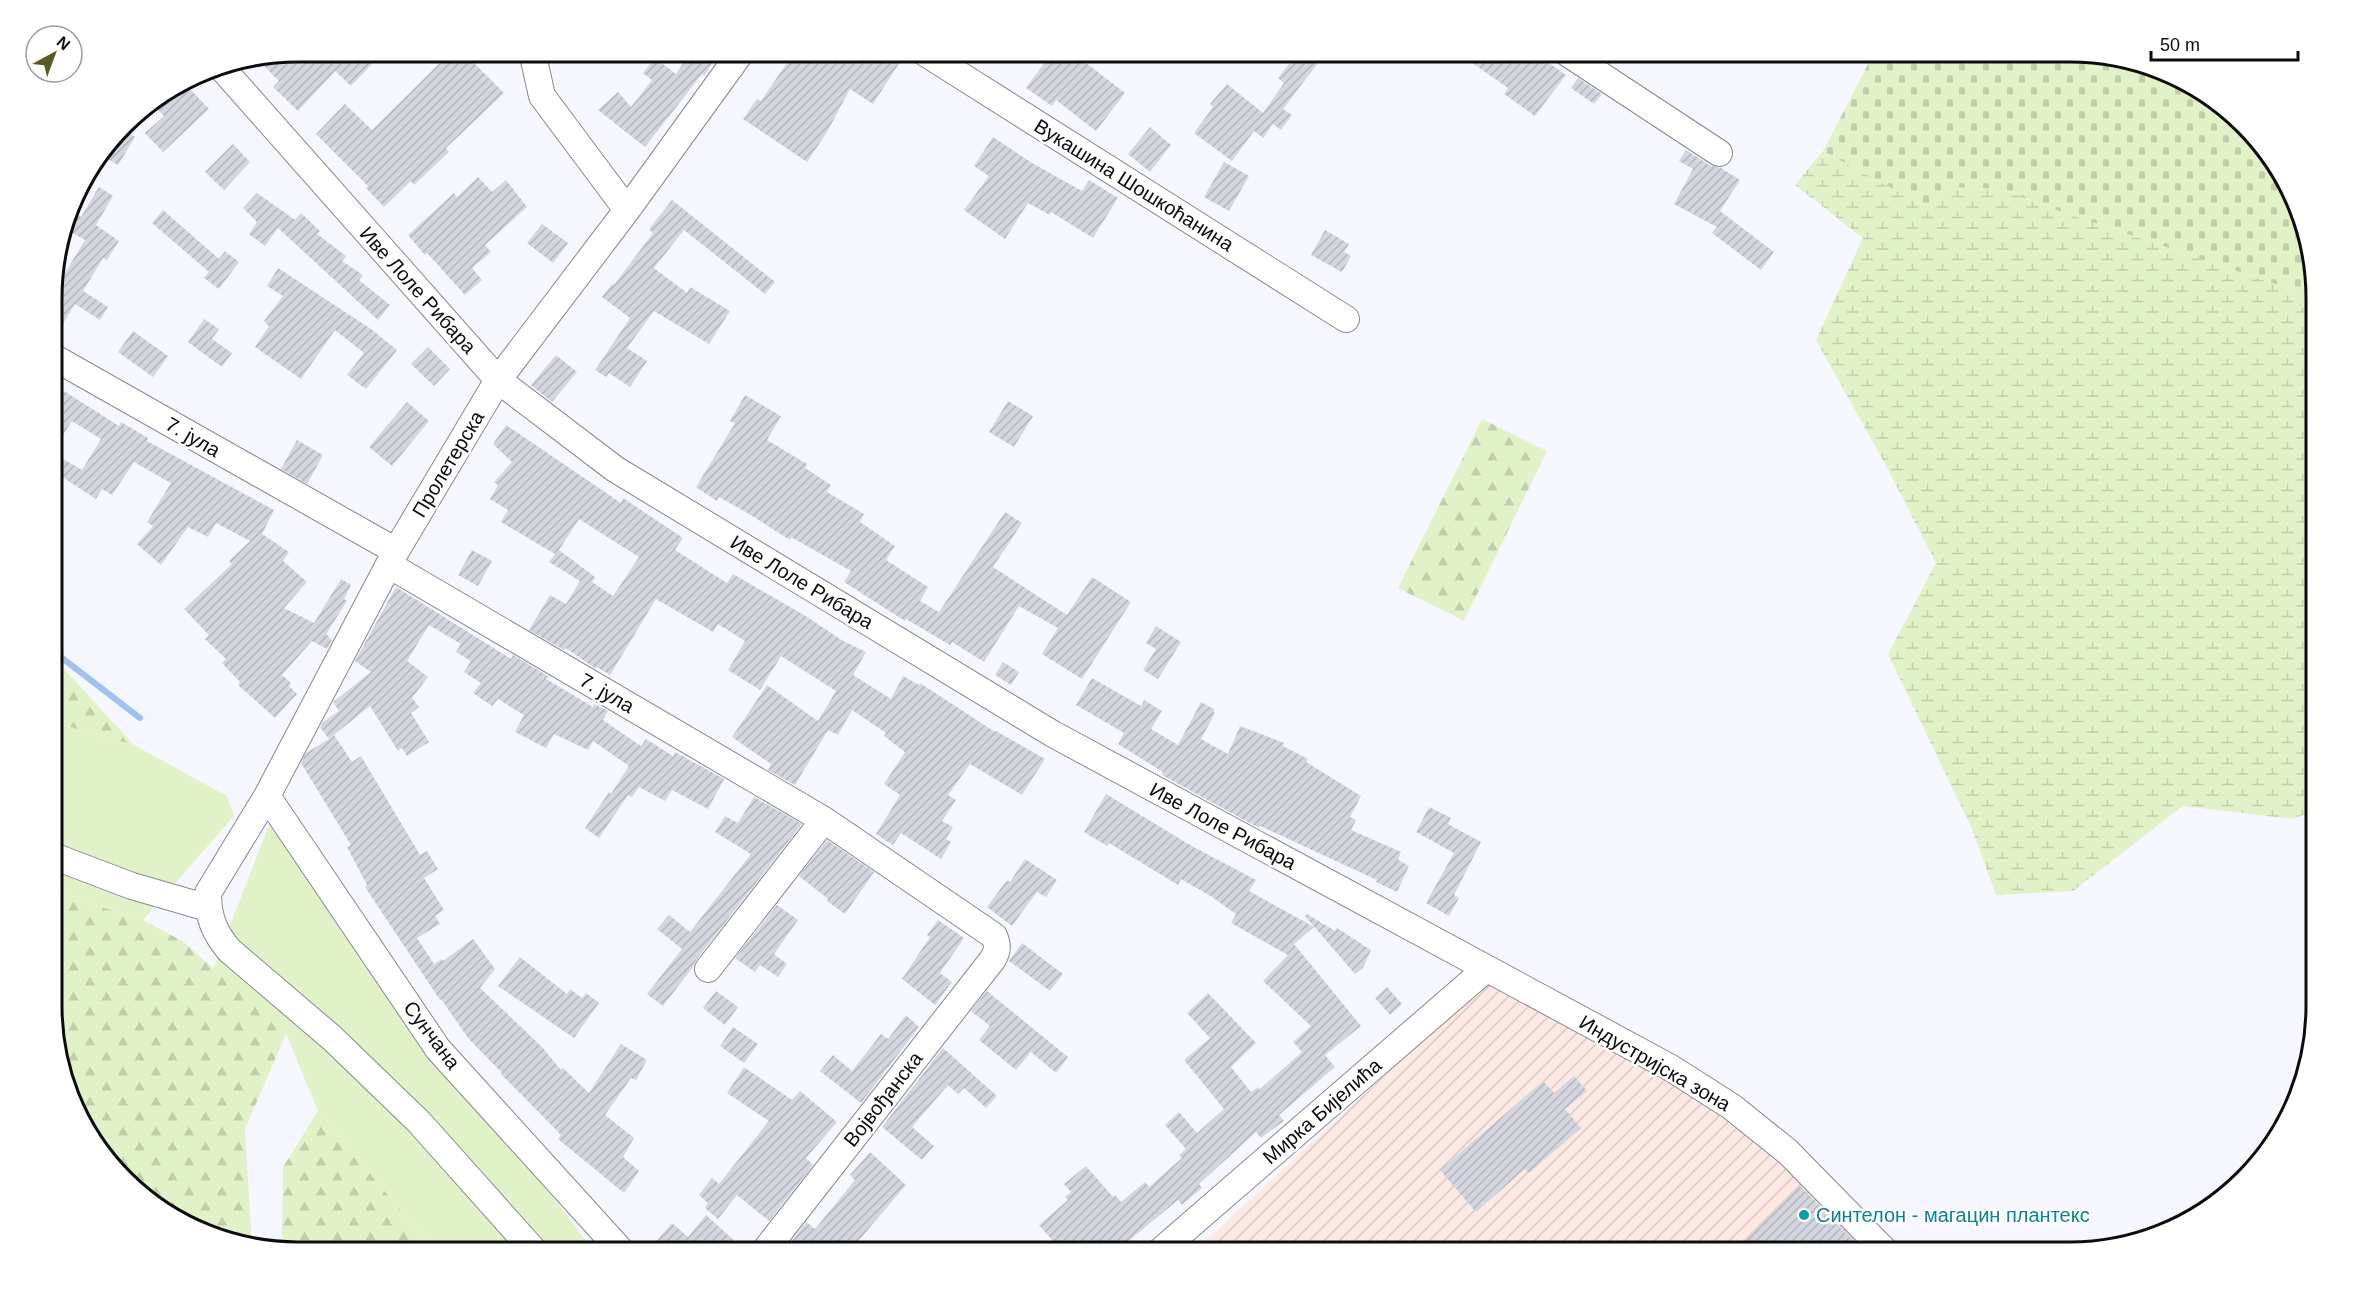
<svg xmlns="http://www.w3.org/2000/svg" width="2367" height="1304" font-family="Arial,sans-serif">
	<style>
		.industrial { fill: url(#industrial-furrows) }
		.grass { fill: #e2f2c8 }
		.forest { fill: url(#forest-firs) }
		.wetland { fill: url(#wetland-marsh) }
		.cemetery { fill: url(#cemetery-stones) }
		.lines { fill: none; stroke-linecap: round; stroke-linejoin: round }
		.stream { stroke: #a0c2ee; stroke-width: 6 }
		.building { fill: url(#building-hatch); fill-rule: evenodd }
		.minor-casing { stroke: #878891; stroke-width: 28 }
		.minor { stroke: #fff; stroke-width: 26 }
		.culture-dot { fill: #0f9aa8; stroke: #fff; stroke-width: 2 }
		.labels { text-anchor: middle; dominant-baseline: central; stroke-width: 5; stroke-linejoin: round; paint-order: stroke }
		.street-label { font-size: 20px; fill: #0c0c0f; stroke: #fff }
		.culture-label { font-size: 20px; fill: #0d838f; stroke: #fff; text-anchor: start }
		.rim { fill: none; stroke: #0c0c0f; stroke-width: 3 }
	</style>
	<defs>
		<pattern id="industrial-furrows" width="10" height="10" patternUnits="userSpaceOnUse" patternTransform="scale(1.5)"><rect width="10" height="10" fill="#fde9e3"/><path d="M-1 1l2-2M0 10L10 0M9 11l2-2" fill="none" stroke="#d8c7c2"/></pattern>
		<pattern id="forest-firs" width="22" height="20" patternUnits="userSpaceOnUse" patternTransform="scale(1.5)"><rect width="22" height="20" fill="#e2f2c8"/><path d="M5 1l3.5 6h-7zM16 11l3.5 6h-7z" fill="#c1ceab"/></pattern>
		<pattern id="wetland-marsh" width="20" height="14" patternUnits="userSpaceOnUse" patternTransform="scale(1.5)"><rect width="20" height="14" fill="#e2f2c8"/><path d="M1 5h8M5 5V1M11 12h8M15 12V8" fill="none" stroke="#c1ceab"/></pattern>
		<pattern id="cemetery-stones" width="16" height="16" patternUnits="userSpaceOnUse" patternTransform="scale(1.5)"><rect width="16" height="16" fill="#e2f2c8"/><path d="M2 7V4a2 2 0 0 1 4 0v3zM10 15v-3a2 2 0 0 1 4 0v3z" fill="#c1ceab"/></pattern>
		<pattern id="building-hatch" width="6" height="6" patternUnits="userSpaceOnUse" patternTransform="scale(1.5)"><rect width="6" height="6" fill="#d3d5df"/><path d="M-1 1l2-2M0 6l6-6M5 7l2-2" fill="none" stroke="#b4b6be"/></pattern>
	</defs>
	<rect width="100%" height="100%" fill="#f6f7fe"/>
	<path class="industrial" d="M1491,978L1696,1097L1771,1154L1815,1192L1873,1253H1192Z"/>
	<path class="grass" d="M53,722L134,745L227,796L234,816L143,920L53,892Z
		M269,825L588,1243L596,1253H436L318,1111L286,1034L213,969Z"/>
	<path class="forest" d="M1482,419L1547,451L1464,621L1398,588Z
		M53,657L134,745L53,722Z
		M53,892L143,920L184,942L286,1034L245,1129L252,1247L234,1245L175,1220L93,1144L53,1038Z
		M318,1111L436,1253L286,1252L282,1232L283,1167Z"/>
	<path class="wetland" d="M1823,151L1930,209L1947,187L2003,189L2033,202L2284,287L2315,321V811L2292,819L2183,806L2073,891L1996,895L1972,829L1888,654L1936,563L1884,462L1816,340L1863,238L1795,185Z"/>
	<path class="cemetery" d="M1875,51H2070L2133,60L2192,84L2275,161L2303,219L2315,281V321L2284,287L2033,202L2003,189L1947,187L1930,209L1823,151Z"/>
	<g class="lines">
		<path class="stream" d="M53,651L140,718"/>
	</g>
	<path class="building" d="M298,51H358L372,64L351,86L335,71L298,111L273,87L279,81L257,59Z
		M452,51H462L504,93L446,148L449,152L414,185L411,181L384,207L366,188L368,186L316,134L345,104L372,130Z
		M691,51H720L704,76L702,74L645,147L598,110L618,92L631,107L652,80L643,73L655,58L676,74Z
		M795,51H907L873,104L850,89L827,132L807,162L743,119L757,99L761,101Z
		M1053,51H1086L1081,59L1125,93L1096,131L1056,100L1052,106L1026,88Z
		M1299,51H1302L1318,63L1283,109L1292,115L1281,130L1273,124L1263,138L1254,131L1232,161L1194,133L1213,107L1210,104L1227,84L1263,113L1284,83L1278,78Z
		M1455,51H1532L1566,75L1535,116L1504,94L1508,88Z
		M1578,78L1602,94L1594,104L1571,88Z
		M185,84L209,109L163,152L145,133L164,116L158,110Z
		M1150,127L1171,145L1150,172L1128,154Z
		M122,129L135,137L118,165L102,156Z
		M993,137L1032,163L1082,191L1089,180L1118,198L1093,238L1051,212L1050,215L1028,203L1005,239L964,210L989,176L974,166Z
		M233,144L250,162L224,190L205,172Z
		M1686,150L1711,166L1721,168L1740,180L1720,211L1774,252L1761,270L1712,233L1717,227L1674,204L1693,169L1679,161Z
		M1224,162L1249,176L1229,211L1204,197Z
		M478,177L492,192L506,180L527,207L485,245L491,252L472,268L482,280L465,295L427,253L425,255L408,235L454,193L457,197Z
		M99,187L113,196L96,225L119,241L107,260L103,258L83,291L108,307L100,320L75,304L53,340V273L62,278L85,240L64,228L70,210L81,217Z
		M257,193L295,220L301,213L320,231L317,234L346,256L342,261L363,275L359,280L390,305L378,320L278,228L265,246L249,234L257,222L243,208Z
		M672,200L775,282L765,294L684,230L654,268L687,293L690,287L730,311L709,344L654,311L627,348L647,361L630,387L609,373L606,377L595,370L630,318L602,297L612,284L614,285L653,233L649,229Z
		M163,210L219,259L225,251L239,262L219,289L204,278L209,272L152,223Z
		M542,224L568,243L553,263L527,243Z
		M1325,230L1349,244L1344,252L1351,256L1342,272L1311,255Z
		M278,268L371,329L397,350L366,389L347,375L364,353L335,330L301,379L255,347L269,326L264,321L283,296L267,286Z
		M204,319L219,329L212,339L232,353L222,367L188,342Z
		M133,331L168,356L153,377L118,352Z
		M428,347L450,369L434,386L411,364Z
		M556,355L577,372L552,402L531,385Z
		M53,384L119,426L121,422L148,438L147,441L274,510L262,534L289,552L283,561L307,582L284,608L314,623L341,579L351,585L344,599L347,601L326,634L332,640L327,649L312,641L282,675L291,683L289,686L297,694L275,718L238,685L240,682L222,663L226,659L205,639L209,635L184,609L232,564L229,561L250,541L216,523L208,537L188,527L161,565L137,544L153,526L147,522L171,483L134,462L112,495L102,489L96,499L53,471V453L82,470L101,439L72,421L53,451Z
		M745,395L781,416L767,440L807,464L805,468L831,485L827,492L864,514L860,522L895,546L886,560L928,587L920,601L939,612L1005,512L1022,523L993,567L1067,615L1092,577L1131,602L1082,679L1042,654L1058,628L1019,606L984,662L952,642L950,645L906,619L905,621L844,582L851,571L791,537L790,540L749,514L719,497L717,501L696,487L735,423L730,421Z
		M1008,401L1033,416L1014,447L989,432Z
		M407,402L429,421L392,466L369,447Z
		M506,425L621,503L623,498L683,538L675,550L727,583L733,574L804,615L843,641L866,652L853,675L891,699L903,676L919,685L920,683L995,732L996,731L1045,759L1022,795L970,764L948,795L956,800L942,821L953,827L946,839L951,842L941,859L901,833L893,845L876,834L900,795L884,784L905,752L884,736L886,733L852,710L838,735L828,730L795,785L768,770L771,764L732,737L767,685L818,721L836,691L781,656L760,690L728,670L745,641L718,624L713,632L656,599L610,675L597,667L596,669L566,648L564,650L529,630L550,595L566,604L580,581L549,562L555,554L501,522L508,510L490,499L498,485L494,482L512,462L493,444ZM579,519L639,557L613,596L592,582L595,577L559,550Z
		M297,440L323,455L307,484L281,469Z
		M472,550L492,561L478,586L458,575Z
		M396,587L511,659L513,655L548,676L546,679L593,707L594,704L608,711L603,720L641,746L646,739L673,756L675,752L724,779L708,809L672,790L665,801L639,787L632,797L628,795L599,838L585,828L609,792L611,794L629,766L593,741L588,750L554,734L546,748L515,732L524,715L498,699L492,706L473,693L481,683L464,672L471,661L456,652L461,644L429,625L407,661L428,677L412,698L419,707L411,713L429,742L407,756L402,748L398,751L370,706L330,738L334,735L352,762L361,756L420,855L427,851L438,869L424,878L444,910L435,916L440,924L417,938L434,964L442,959L443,961L473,939L495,969L480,988L542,1047L561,1070L563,1068L589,1093L621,1044L647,1060L636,1080L631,1078L605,1115L634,1138L623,1157L639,1171L624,1193L558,1139L561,1135L501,1074L502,1073L468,1038L441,999L440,1000L365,887L367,885L347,847L351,845L301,763L306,753L329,739L320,727L323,722L339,711L333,702L371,672L355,661Z
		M1156,626L1181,642L1158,679L1143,670L1156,649L1146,643Z
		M1003,662L1019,672L1011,685L995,675Z
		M1092,678L1141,706L1144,700L1162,711L1151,729L1178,745L1201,702L1214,709V715L1201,739L1228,754L1240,726L1284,743L1283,746L1308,759L1306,762L1361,796L1350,817L1356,820L1351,830L1401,852L1398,860L1409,866L1397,892L1376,882L1377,880L1260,826L1259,828L1162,775L1163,772L1118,744L1124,733L1076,705Z
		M1106,794L1190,845L1256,880L1249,891L1314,927L1294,944L1361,1026L1325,1055L1335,1067L1279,1115L1284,1121L1261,1138L1256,1132L1199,1184L1202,1188L1182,1205L1178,1200L1114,1253H1063L1039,1225L1068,1200L1065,1197L1071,1192L1064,1184L1086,1166L1113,1197L1115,1195L1121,1202L1145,1182L1149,1187L1182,1158L1179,1155L1186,1149L1165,1125L1179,1112L1197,1133L1224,1109L1184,1060L1210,1038L1187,1013L1208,993L1256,1043L1231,1067L1251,1092L1258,1087L1259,1090L1302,1052L1293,1042L1311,1026L1263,981L1288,955L1231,923L1236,914L1212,897L1181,879L1178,885L1109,843L1107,846L1084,832Z
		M754,797L802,824L696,960L693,967L663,1006L647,994L682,949L657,929L669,915L690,932L751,854L715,832L725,816L738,823Z
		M1429,807L1451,818L1448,824L1481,842L1454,895L1459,898L1449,916L1426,903L1454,853L1416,832Z
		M827,840L874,872L845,914L827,901L828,899L799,876Z
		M1025,859L1057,880L1046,897L1037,892L1012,926L987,907L1007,880L1010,882Z
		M777,905L798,920L774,954L787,964L778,977L760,965L755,972L735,958Z
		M1307,914L1335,931L1337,928L1371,950L1363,968L1355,974L1305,916Z
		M938,920L964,938L940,973L952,982L935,1005L902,979L930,937L927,935Z
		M1022,943L1063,974L1050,991L1009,961Z
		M520,957L567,994L570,989L582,998L586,993L599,1003L574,1038L498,986Z
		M1387,987L1402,1004L1390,1015L1375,998Z
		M716,991L738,1007L725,1025L703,1008Z
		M987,991L1068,1057L1056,1073L1031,1052L1016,1070L979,1040L990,1026L971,1011Z
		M906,1015L919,1027L861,1103L820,1071L833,1055L852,1071L881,1034L888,1039Z
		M733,1027L758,1044L744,1063L720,1046Z
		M943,1048L997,1096L986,1108L964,1088L958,1094L948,1085L912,1127L934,1146L922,1160L882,1127Z
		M744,1067L792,1100L800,1091L837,1122L806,1158L813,1165L769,1221L737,1195L718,1219L705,1208L708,1203L699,1195L712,1178L719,1184L769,1121L727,1093Z
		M1574,1076L1587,1091L1565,1109L1581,1128L1529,1173L1525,1169L1476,1212L1440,1170L1543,1081L1554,1093Z
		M870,1152L906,1185L848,1253H804L791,1242L806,1222L815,1229L855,1180L850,1175Z
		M1800,1186L1866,1253H1733Z
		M706,1215L748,1253H646L672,1223L688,1237Z"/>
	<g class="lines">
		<defs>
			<path id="minor" d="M532,51L542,96L627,210
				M922,51L1346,319
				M1564,51L1719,153
				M220,66L498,380L615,469L1053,734L1671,1068L1732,1107L1788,1152L1887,1253
				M53,357L396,551
				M389,565L824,820L994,936C998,945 998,950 993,959L763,1253
				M267,796L438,1049L623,1253
				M53,856L132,886L208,908
				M708,969L824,820
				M536,1253L419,1122L332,1038L229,950C214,932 208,917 208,893L267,796L396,551L498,380L627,210L742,51
				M1158,1253L1486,969"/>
		</defs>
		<use href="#minor" class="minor-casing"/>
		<use href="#minor" class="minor"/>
	</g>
	<circle class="culture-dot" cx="1804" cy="1215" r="6"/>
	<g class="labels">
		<g class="street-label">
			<text transform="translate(1134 185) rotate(32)">Вукашина Шошкоћанина</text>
			<text transform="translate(418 290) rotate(48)">Иве Лоле Рибара</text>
			<text transform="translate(193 437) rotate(30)">7. јула</text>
			<text transform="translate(448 464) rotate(-59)">Пролетерска</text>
			<text transform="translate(802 582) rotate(31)">Иве Лоле Рибара</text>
			<text transform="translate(607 693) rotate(30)">7. јула</text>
			<text transform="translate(1223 826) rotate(28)">Иве Лоле Рибара</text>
			<text transform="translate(432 1035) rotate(53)">Сунчана</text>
			<text transform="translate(1655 1063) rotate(30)">Индустријска зона</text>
			<text transform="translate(883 1099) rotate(-52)">Војвођанска</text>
			<text transform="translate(1322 1111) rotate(-41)">Мирка Бијелића</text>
		</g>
		<g class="culture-label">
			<text x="1816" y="1215">Синтелон - магацин плантекс</text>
		</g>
	</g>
	<path d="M0 0H2367V1304H0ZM298 62H2070A236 236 0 0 1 2306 298V1006A236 236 0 0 1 2070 1242H298A236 236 0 0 1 62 1006V298A236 236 0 0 1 298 62Z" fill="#fff" fill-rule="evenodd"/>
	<path class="rim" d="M298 62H2070A236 236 0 0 1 2306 298V1006A236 236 0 0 1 2070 1242H298A236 236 0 0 1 62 1006V298A236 236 0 0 1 298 62Z"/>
	<g transform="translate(54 54) rotate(41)"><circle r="28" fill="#ffffff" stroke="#9e9e9f" stroke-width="1.5"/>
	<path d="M0-4.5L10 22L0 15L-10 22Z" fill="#5a5a27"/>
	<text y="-9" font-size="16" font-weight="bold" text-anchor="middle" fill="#0c0c0f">N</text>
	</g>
	<path d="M2151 51v9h147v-9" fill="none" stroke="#0c0c0f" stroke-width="3"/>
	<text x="2160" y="51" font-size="18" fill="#0c0c0f" stroke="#ffffff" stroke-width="4.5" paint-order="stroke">50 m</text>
</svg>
